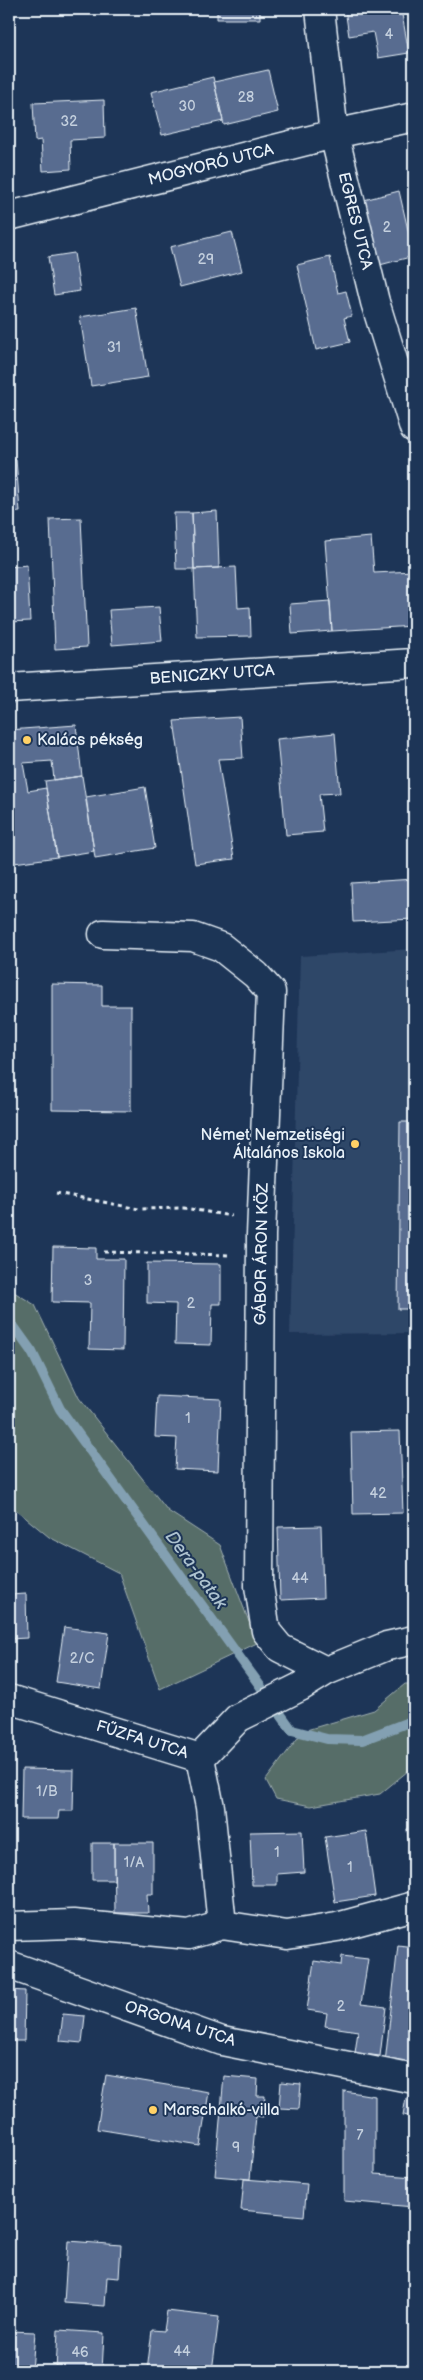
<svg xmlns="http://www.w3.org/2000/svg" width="423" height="2380" font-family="'Balsamiq Sans',sans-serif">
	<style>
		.built { fill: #2f4668 }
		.green { fill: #576d68; stroke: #a0afb0 }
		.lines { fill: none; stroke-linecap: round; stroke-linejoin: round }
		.stream { stroke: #83a0b2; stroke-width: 10 }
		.building { fill: #586c90; stroke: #e8f1f8 }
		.minor-casing { stroke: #e8f1f8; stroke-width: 31 }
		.secondary-casing { stroke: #e8f1f8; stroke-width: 31 }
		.path { stroke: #e8f1f8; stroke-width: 3; stroke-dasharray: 4 4; stroke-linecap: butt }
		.minor { stroke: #1d3557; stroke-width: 28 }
		.secondary { stroke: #1d3557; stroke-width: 28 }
		.poi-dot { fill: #ffd166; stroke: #1d3557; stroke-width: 2 }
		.labels { text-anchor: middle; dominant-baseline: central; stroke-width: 4; stroke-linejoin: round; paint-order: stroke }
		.number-label { font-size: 14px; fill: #c4d0de }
		.street-label { font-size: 16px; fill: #e8f1f8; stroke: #1d3557 }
		.poi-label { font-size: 16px; fill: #e8f1f8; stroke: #1d3557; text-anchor: start }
		.water-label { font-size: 18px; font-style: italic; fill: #adc2cf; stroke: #1d3557 }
	</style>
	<rect width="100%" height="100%" fill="#1d3557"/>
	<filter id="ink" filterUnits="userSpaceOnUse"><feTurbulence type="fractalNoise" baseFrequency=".02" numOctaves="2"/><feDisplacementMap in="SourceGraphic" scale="10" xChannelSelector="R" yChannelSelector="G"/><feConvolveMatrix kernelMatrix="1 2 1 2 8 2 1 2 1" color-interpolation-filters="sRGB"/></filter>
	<g filter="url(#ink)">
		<path class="built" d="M414,949V1333L290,1334L300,956Z"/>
		<path class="green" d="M9,1289L35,1305L79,1398L168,1511L220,1545L257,1643L160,1689L119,1573L49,1537L9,1504Z
			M405,1684H414V1766L380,1794L311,1806L276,1799L266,1780L303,1731L374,1710Z"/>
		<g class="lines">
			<path class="stream" d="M9,1320L32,1352L60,1409L292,1730L327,1739L362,1740L414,1720"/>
		</g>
		<path class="building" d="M217,9H260V19H217Z
			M345,9H401L409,53L378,58L373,32L349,36Z
			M268,70L278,112L224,125L214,82Z
			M213,77L223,121L162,135L151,92Z
			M104,100L105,138L70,140L71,169L43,171L41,140L35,141L33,103Z
			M399,191L414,256L376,266L360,201Z
			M232,232L242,271L180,287L170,247Z
			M74,253L80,291L54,295L48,257Z
			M330,257L338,293L346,291L352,316L344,318L350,342L316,350L297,265Z
			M136,308L148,377L91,386L80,317Z
			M9,459H16L20,512L9,513Z
			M217,511L219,568L194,569L192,513Z
			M174,513H192L194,569H176Z
			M81,518L87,647L55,649L50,519Z
			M414,525V626L332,631L325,541L371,537L374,573L414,571L410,526Z
			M27,565L30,621L9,622V567Z
			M236,567L238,608L250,607L251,636L197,637L194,569Z
			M330,601L332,631L292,634L290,604Z
			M159,607L162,641L112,645L109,610Z
			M240,717L243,758L218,759L234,859L195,864L174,721Z
			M76,725L82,776L54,780L52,761L23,763L28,791L46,788L57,857L14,863L9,835V730Z
			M335,733L340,793L319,794L323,832L286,835L277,739Z
			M82,776L94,851L57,857L45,781Z
			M145,787L155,848L95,858L86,797Z
			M414,879V919L353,922L351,883Z
			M52,984L102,985V1006H131V1111L52,1110Z
			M9,995L15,1019L9,1020Z
			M400,1122H414V1309H398Z
			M53,1247L96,1248V1259H124L123,1350L89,1349L90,1303L52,1302Z
			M147,1263L221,1264V1304H212L211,1345L175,1344L176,1304L147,1303Z
			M157,1396L221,1399L218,1471L175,1469L177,1438L155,1437Z
			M400,1431L403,1513L353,1514L351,1432Z
			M321,1526L323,1598L280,1600L278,1527Z
			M26,1594L27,1638L9,1639V1595Z
			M64,1627L109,1633L101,1689L56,1682Z
			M22,1769L74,1770L73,1811H59L58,1819H21Z
			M414,1828V1885H413L407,1829Z
			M302,1831L304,1872L277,1874V1885H252L250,1832Z
			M366,1831L375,1896L335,1902L325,1837Z
			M92,1843H114V1880H92Z
			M114,1843H153V1894H147L148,1913H115Z
			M398,1945L414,1947V2066L385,2063Z
			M342,1956L368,1959L361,2004L386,2007L380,2056L355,2053L358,2031L325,2026L327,2013L307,2010L314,1961L341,1965Z
			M9,1990L25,1991L24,2041H9V2064Z
			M63,2014L85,2016L82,2043L60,2041Z
			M106,2075L209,2092L200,2146L97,2129Z
			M224,2076L258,2079L257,2096H265L263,2117L256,2116L250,2179L215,2176Z
			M281,2082L301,2084L299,2109L279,2108Z
			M344,2091L375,2096V2174L414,2177V2207L344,2201Z
			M406,2098L414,2100V2117L403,2115Z
			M244,2179L307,2184L304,2216L241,2210Z
			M68,2241L121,2245L119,2278L107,2277L105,2306L64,2303Z
			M167,2311L219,2317L212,2371H147L152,2330L164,2331Z
			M58,2330L104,2333L102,2371H56Z
			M9,2331L35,2332L32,2371H9Z"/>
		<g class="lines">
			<defs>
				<path id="minor" d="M320,9L334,134L375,302L414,428
					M9,216L334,134L414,117
					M103,934L193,937L221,947L256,975L271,992L261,1235L259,1586L266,1631L280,1648L326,1671
					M9,1699L200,1758L210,1807L222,1925
					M200,1758L238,1718L300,1687L326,1671L387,1646L414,1640
					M9,1926L73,1924L189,1935L222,1925L287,1935L337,1927L414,1906
					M9,1965L222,2041L414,2079"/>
				<path id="secondary" d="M9,688L414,663"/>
			</defs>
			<use href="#minor" class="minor-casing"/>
			<use href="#secondary" class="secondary-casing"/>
			<path class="path" d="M56,1193L139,1209L184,1208L231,1216
				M104,1252L231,1255"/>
			<use href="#minor" class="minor"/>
			<use href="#secondary" class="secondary"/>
		</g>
	</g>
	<g class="poi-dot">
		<circle cx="27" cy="740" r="5"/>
		<circle cx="355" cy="1144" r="5"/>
		<circle cx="153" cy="2110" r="5"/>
	</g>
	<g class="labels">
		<g class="number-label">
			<text x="389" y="34">4</text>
			<text x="246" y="97">28</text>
			<text x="187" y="106">30</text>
			<text x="69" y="121">32</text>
			<text x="387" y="227">2</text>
			<text x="206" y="259">29</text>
			<text x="114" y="347">31</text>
			<text x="88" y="1280">3</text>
			<text x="191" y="1303">2</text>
			<text x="188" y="1418">1</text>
			<text x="378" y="1493">42</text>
			<text x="300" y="1578">44</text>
			<text x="82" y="1658">2/C</text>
			<text x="47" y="1791">1/B</text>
			<text x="277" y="1852">1</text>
			<text x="134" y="1862">1/A</text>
			<text x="350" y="1867">1</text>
			<text x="341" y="2006">2</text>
			<text x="360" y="2135">7</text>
			<text x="236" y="2147">9</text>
			<text x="182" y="2351">44</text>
			<text x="80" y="2352">46</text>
		</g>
		<g class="street-label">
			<text transform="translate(211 165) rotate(-14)">MOGYORÓ UTCA</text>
			<text transform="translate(355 221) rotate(76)">EGRES UTCA</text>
			<text transform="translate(212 675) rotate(-4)">BENICZKY UTCA</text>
			<text transform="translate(262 1254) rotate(-89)">GÁBOR ÁRON KÖZ</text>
			<text transform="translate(142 1740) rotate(17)">FŰZFA UTCA</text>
			<text transform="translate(180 2024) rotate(18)">ORGONA UTCA</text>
		</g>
		<g class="poi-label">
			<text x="37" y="740">Kalács pékség</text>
			<text x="345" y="1135" text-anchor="end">Német Nemzetiségi<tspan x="345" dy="18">Általános Iskola</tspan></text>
			<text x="163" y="2110">Marschalkó-villa</text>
		</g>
		<g class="water-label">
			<text transform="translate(196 1570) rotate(54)">Dera-patak</text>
		</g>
	</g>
	<rect width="423" height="2380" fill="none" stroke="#1d3557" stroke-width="30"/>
	<rect x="15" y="15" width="393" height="2350" fill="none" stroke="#e8f1f8" stroke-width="2" filter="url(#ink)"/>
</svg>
